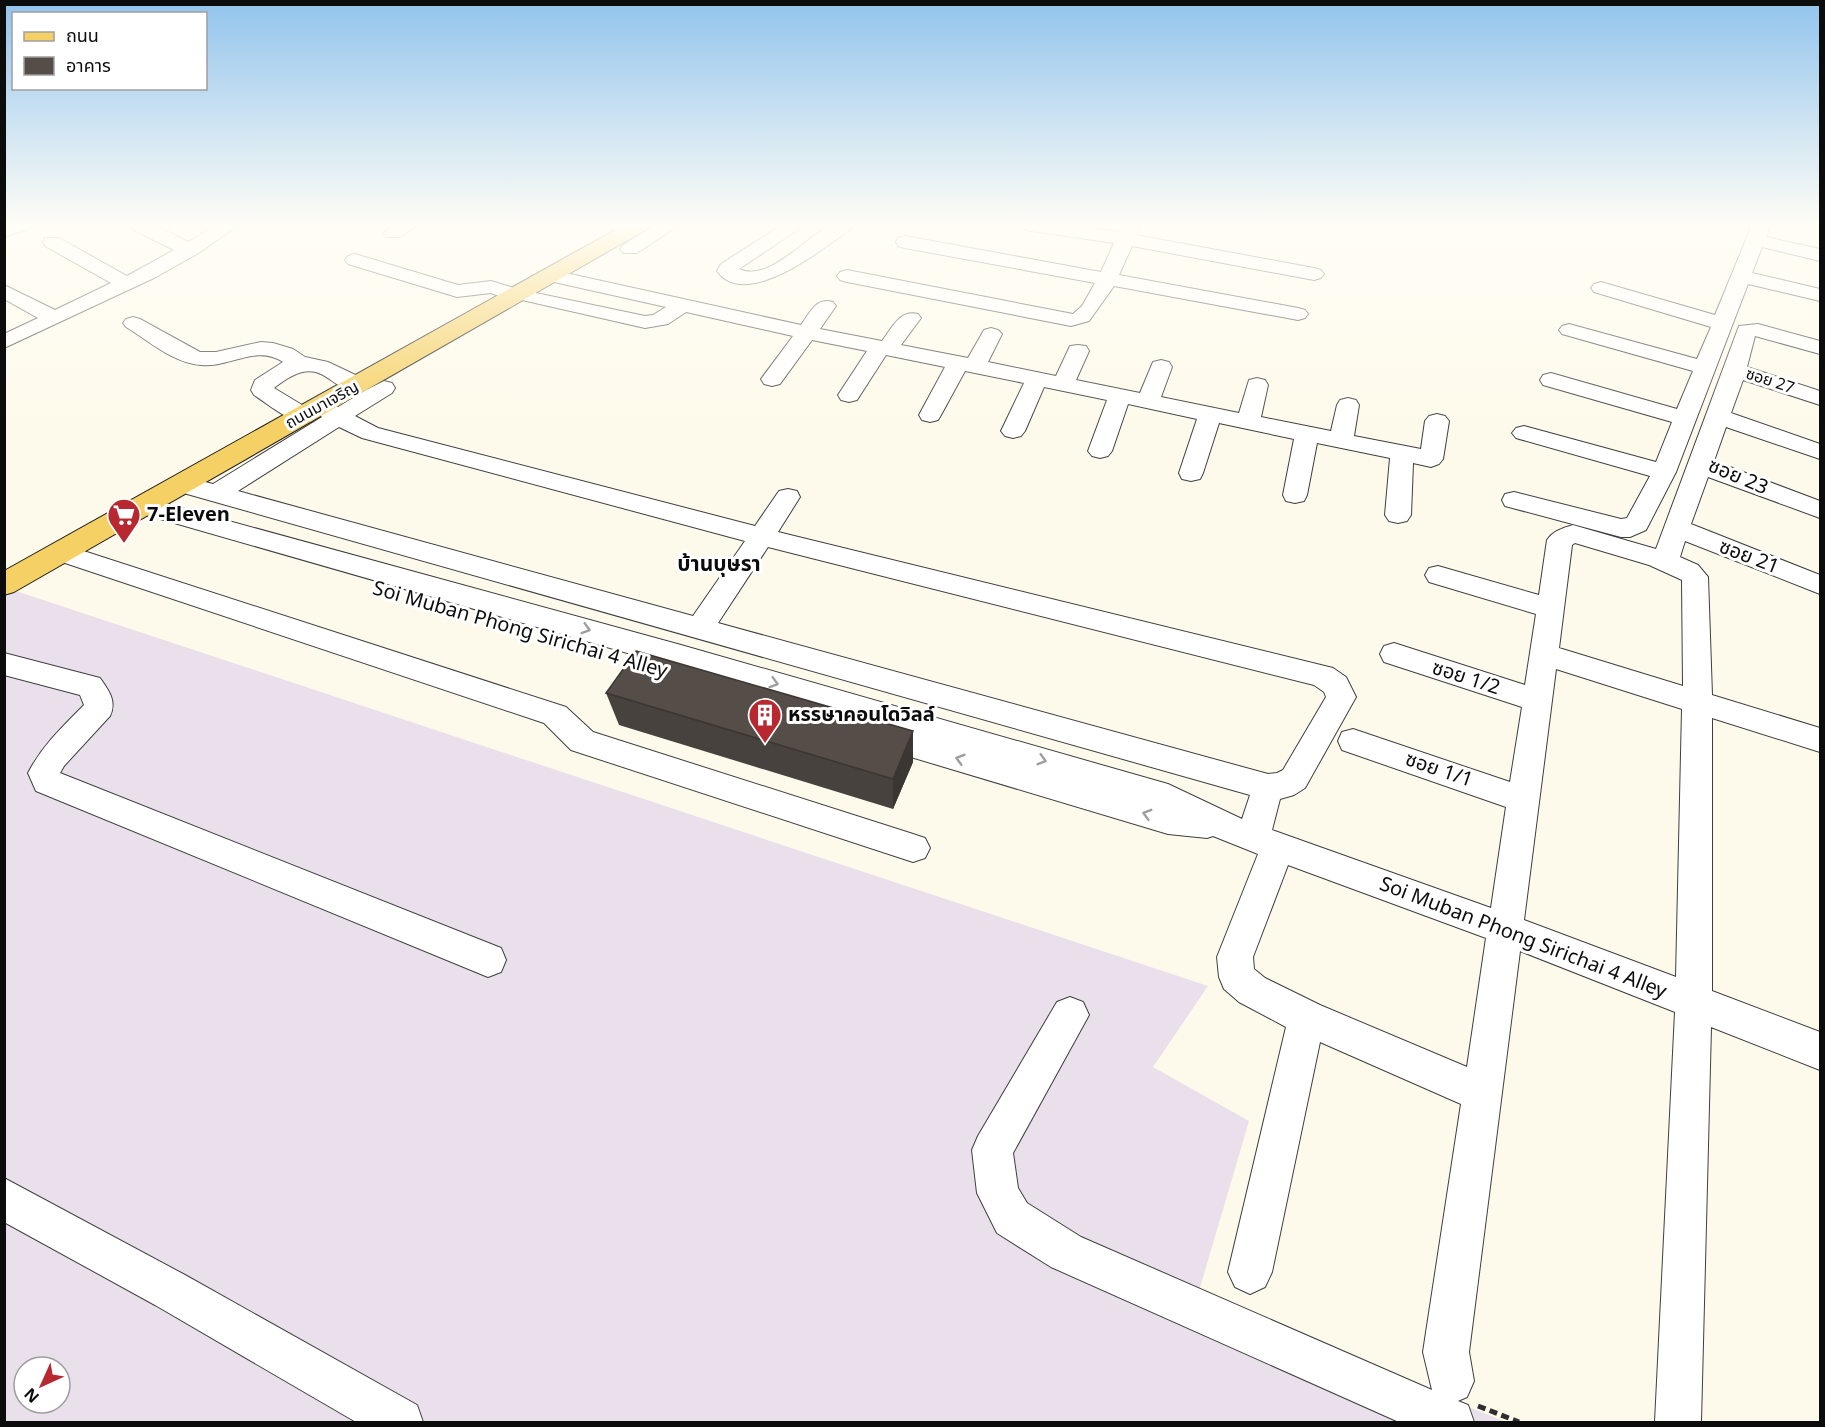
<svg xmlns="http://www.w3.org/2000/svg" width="1825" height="1427" font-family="Georgia,'Noto Sans Thai',serif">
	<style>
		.industrial { fill: #e9e0eb; fill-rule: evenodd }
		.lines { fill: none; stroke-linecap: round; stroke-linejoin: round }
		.minor-casing { stroke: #3f3f3f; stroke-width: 2 }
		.major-casing { stroke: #1d1d1d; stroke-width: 2 }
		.path { stroke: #2e2e2e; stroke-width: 5; stroke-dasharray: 8 4.5; stroke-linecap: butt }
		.minor { fill: #fff; fill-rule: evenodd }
		.major { fill: #f5d065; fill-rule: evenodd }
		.wall { fill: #48423e }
		.shaded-wall { fill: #3b3632 }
		.building { fill: #544d48; stroke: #3b3632; stroke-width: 1.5 }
		.oneway { stroke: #9e9e9e }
		.labels { text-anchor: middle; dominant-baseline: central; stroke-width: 6; stroke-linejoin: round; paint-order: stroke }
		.far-street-label { font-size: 16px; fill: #0c0c0c; stroke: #fff }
		.street-label { font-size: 20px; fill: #0c0c0c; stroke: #fff }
		.poi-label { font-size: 20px; font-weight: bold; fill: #0c0c0c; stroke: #fff; text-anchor: start }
		.neighbourhood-label { font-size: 21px; font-weight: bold; fill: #0c0c0c; stroke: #fff }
	</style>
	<rect width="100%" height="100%" fill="#fefaeb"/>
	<path class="industrial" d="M10,589L1208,986L1153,1067L1249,1121L1197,1298L1506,1422H5L4,592ZM24,1367H60V1403H24Z"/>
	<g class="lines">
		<defs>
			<path id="minor" d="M4,225H31L29,229L4,237Z
				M130,225H155L188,242L216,225H239L197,254L154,278L4,348V334L38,318L4,299V285L55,310L111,283L45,246L43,242L45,238H59L127,276L174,250L132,229Z
				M393,225H417L400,237H386L384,233Z
				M656,225H679L637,253H623L620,249L623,245Z
				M782,225H805L739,269C769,283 806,236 830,226C837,224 847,225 854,225C848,233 839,237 831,243C808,260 742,307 717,271L721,264Z
				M1022,225H1072L1119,232L1122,225H1140L1136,235L1314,268L1321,270L1324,274L1321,278L1314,280L1132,246L1119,275L1298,308L1305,310L1308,314L1305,318L1298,320L1114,286L1089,321L1071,326L847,282L840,280L837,276L840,272L847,270L1073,314L1082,306L1095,283L905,248L898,246L896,242L898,238L905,236L1101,272L1114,243L1031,231L1024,229Z
				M1752,225H1770L1766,237L1820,249V261L1762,247L1752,273L1820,289V301L1748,284L1676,472L1646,530L1630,537H1621L1505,506L1502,500L1505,494L1514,492L1621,519L1627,518L1650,476L1516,438L1512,433L1516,428L1524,426L1656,462L1672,422L1543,385L1540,380L1543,375L1551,373L1677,409L1693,371L1562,334L1559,330L1562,326L1569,324L1697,359L1711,327L1594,292L1591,288L1594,284L1601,282L1715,315Z
				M355,254L458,285L491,281L517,289L645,316L653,315L666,307L545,280L542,276L545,272L552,270L801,325C810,313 816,297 833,302L836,306L820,329L882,341C892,328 900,309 918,314L921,318L901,345L968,358L984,330L991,328L998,330L1002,334L988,362L1056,376L1070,346L1078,345L1086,346L1089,351L1076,380L1140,393L1153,362L1161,360L1169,362L1172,367L1161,397L1239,413L1249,380L1257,378L1265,380L1268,385L1261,417L1331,431L1337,405L1340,400L1348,398L1356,400L1359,405L1354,436L1421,449L1425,421L1429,416L1437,414L1445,416L1449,421L1443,459L1439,464L1431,467L1413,463L1411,515L1407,521L1398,523L1389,521L1385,515L1390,458L1317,443L1307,495L1304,501L1295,503L1286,501L1283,495L1294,439L1219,423L1203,473L1200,479L1191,481L1182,479L1179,473L1197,419L1128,404L1112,451L1108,456L1100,458L1092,456L1088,451L1107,400L1044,387L1025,431L1021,436L1013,438L1005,436L1001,431L1024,383L965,371L941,415L938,420L930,422L922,420L919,415L945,367L886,355L857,400L849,402L841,400L838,395L867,351L812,340L780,384L772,386L764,384L761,379L793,336L686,312L668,324L645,328L522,300L515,302L491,293L457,297L348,264L345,260L348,256Z
				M133,317L140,319L200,352H216L261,342L273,343L293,349L305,357L328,362L366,380L369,385L366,390L384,381L392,383L395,388L392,393L355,416L378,428L755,526L779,491L788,489L797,491L800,497L778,532L1333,668L1346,677L1356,697L1305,788L1294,795L1280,799L1272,830L1491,908L1506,807L1342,750L1338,741L1342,732L1353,729L1510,782L1522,707L1384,662L1380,654L1384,646L1394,643L1525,685L1536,614L1429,582L1425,575L1429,568L1438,566L1539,595L1547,540C1553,531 1563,528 1573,525L1656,549L1739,326L1758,324L1820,341V354L1755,336L1747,367L1820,391V405L1743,380L1731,413L1820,444V459L1726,427L1714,461L1820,501V518L1708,477L1691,524L1820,575V594L1685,541L1680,557L1698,565L1708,577L1712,695L1820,728V752L1712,718V991L1820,1032V1070L1711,1027L1701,1422H1655L1675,1012L1520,951L1469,1352L1474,1381L1467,1397L1458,1401L1468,1405L1474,1422H1399L1051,1267L997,1233L977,1193L972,1150L978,1136L1057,1002L1070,997L1083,1002L1089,1015L1013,1153L1018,1188L1027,1203L1081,1237L1432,1390L1423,1352L1461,1104L1320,1042L1272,1272L1265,1287L1250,1294L1235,1287L1228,1272L1286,1027L1239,1002L1224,989L1219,977L1217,957L1258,854L1213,836L1207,838L1168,834L864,743L860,734L864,725L871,723L136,512L132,506L136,500L145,498L681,645L1168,784L1242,819L1250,795L173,490L170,484L173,478L182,476L213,484L322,417L311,406L314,401L322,399L338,407L366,390C327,399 327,345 274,388L312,411L315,416L312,421C292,426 270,405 254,395L251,390L255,380L283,362C256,344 229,368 201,365C173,363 149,341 126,327L123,323L126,319ZM339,427L362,438L745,541L693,616L238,491ZM1575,543L1649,565L1682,580L1683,686L1559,648L1572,545ZM768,547L1314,685L1324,692L1326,697L1283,770L1277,773L1268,774L718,623ZM1556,669L1682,709L1676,977L1524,920ZM1288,865L1486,938L1467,1067L1320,1005L1265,978L1254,969L1253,957Z
				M62,544L566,707L593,732L913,834L925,838L930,848L925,858L913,862L571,750L544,723L53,559L49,553L53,547Z
				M4,653L100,678C109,691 117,701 110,716L64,766L60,773L501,948L506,960L501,972L488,977L36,791L28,773C42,746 63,726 84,705L80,695L4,675Z
				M4,1178L185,1275L417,1405L423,1422H356L155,1305L4,1222Z"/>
			<path id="major" d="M624,225H650L647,229L14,592L4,595V571Z"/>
		</defs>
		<use href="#minor" class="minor-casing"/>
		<use href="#major" class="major-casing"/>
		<path class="path" d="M1478,1406L1519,1422"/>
		<use href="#minor" class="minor"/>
		<use href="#major" class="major"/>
	</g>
	<path class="wall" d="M606,693L913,762L893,809L619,725Z"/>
	<path class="shaded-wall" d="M913,731V762L893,809V779Z"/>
	<path class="building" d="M636,651L913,731L893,779L606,693Z"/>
	<defs><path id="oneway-chevron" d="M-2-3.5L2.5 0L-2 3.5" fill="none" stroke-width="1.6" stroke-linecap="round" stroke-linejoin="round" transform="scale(1.5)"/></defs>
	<g class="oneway">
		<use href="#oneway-chevron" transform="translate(586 629) rotate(16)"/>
		<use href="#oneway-chevron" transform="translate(774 683) rotate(16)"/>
		<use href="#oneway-chevron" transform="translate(960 759) rotate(-164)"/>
		<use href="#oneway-chevron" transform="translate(1042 760) rotate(16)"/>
		<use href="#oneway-chevron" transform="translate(1147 814) rotate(-164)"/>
	</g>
	<linearGradient id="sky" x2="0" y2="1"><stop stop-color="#92c4ed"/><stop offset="0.53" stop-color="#fffdf6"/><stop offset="1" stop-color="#fffdf6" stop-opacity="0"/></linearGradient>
	<rect width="1825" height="425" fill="url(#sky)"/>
	<defs>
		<symbol id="supermarket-pin" viewBox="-11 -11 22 30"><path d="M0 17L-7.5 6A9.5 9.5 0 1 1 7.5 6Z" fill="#b72831" stroke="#fff"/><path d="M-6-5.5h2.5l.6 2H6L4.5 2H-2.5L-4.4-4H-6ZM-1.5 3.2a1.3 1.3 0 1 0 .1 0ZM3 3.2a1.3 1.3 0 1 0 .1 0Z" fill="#fff"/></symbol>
		<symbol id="building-pin" viewBox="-11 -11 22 30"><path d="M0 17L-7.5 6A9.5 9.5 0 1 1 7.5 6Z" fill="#b72831" stroke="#fff"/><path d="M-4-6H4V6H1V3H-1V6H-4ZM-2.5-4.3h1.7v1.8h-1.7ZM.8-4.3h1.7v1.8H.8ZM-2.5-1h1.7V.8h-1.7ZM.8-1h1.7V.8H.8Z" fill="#fff"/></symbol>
	</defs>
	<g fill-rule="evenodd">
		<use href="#supermarket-pin" x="105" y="496" width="38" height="52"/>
		<use href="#building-pin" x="746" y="696" width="38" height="52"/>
	</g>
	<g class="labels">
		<g class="far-street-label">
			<text transform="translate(1770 381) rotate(18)">ซอย 27</text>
			<text transform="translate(322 405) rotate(-29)">ถนนมาเจริญ</text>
		</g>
		<g class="street-label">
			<text transform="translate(1738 477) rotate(23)">ซอย 23</text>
			<text transform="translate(1749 557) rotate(21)">ซอย 21</text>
			<text transform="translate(520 630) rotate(16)">Soi Muban Phong Sirichai 4 Alley</text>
			<text transform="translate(1466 678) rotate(18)">ซอย 1/2</text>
			<text transform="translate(1439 770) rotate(19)">ซอย 1/1</text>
			<text transform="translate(1523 938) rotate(21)">Soi Muban Phong Sirichai 4 Alley</text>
		</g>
		<g class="poi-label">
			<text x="147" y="515">7-Eleven</text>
			<text x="788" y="715">หรรษาคอนโดวิลล์</text>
		</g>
		<g class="neighbourhood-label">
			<text x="719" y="564">บ้านบุษรา</text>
		</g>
	</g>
	<rect width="1825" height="1427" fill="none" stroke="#0c0c0c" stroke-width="12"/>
	<rect x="12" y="12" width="195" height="78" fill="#ffffff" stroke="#9e9e9e" stroke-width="1.5"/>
	<rect x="24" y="32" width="30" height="9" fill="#f5d065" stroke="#9e9e9e" stroke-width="1.5"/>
	<text x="66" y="42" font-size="18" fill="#0c0c0c">ถนน</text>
	<rect x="24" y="57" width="30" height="18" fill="#544d48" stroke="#9e9e9e" stroke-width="1.5"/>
	<text x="66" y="72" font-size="18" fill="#0c0c0c">อาคาร</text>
	<g transform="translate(42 1385) rotate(225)"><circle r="28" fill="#ffffff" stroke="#9e9e9e" stroke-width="1.5"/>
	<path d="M0-4.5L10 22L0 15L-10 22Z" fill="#b72831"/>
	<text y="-9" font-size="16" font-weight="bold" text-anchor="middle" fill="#0c0c0c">N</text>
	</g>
</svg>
